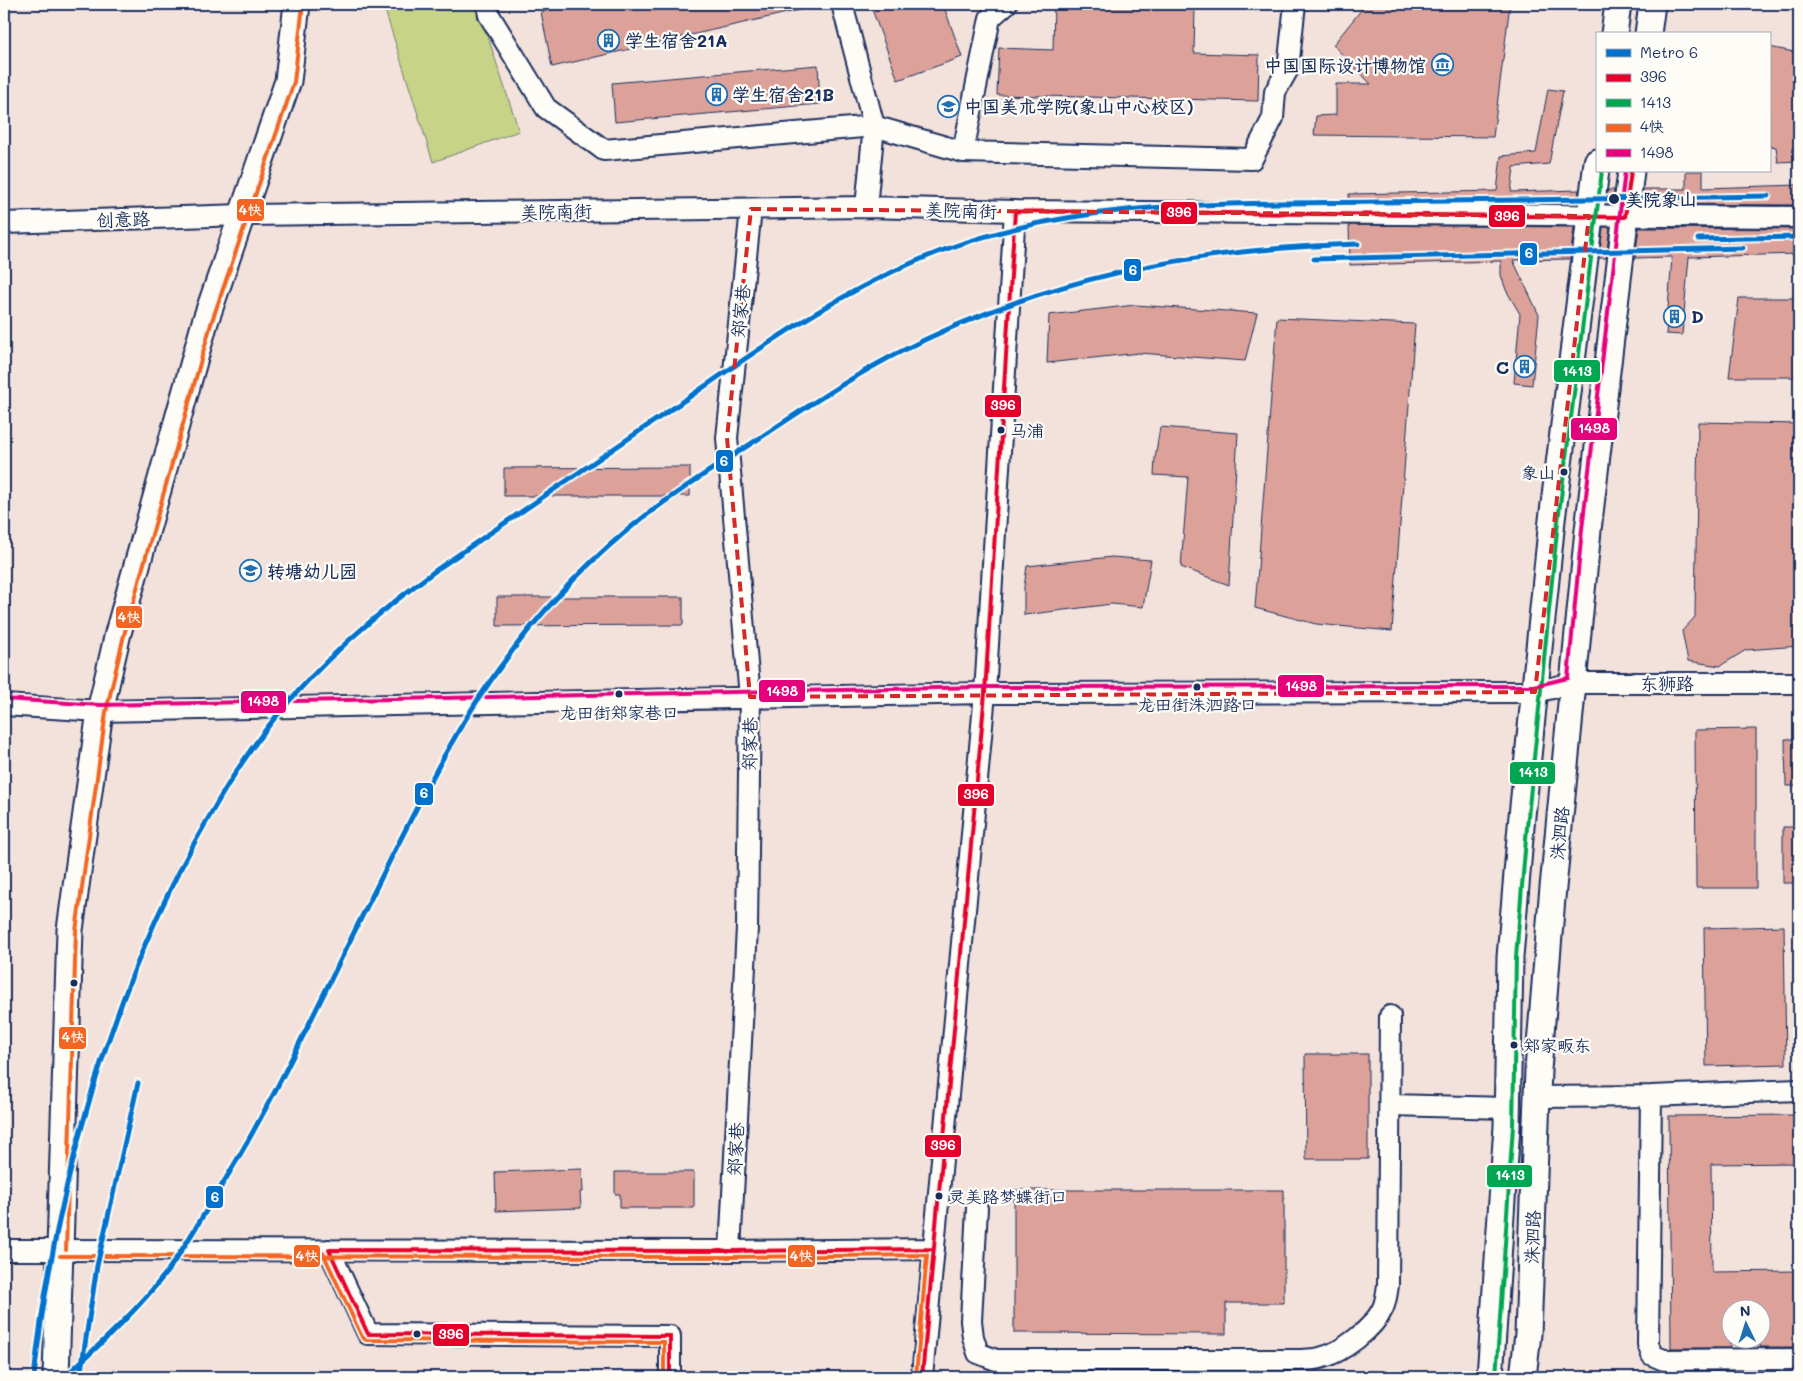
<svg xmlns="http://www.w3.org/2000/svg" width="1803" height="1381" font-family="Mali,'LXGW WenKai TC',sans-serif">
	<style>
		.green { fill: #c7d387; stroke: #718172 }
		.building { fill: #dca299; stroke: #1b2f5e }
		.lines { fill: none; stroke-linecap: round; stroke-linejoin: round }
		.minor-casing { stroke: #1b2f5e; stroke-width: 24 }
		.major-casing { stroke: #1b2f5e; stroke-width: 29 }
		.minor { stroke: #fdfcf7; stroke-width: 20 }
		.major { stroke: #fdfcf7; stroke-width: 25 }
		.bus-1-casing { stroke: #fdfcf7; stroke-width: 8 }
		.bus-2-casing { stroke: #fdfcf7; stroke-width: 8 }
		.bus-3-casing { stroke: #fdfcf7; stroke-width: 8 }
		.bus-4-casing { stroke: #fdfcf7; stroke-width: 8 }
		.bus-1 { stroke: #e4002b; stroke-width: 4 }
		.bus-2 { stroke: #00a651; stroke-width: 4 }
		.bus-3 { stroke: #f26522; stroke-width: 4 }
		.bus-4 { stroke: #e5007d; stroke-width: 4 }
		.metro-1-casing { stroke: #fdfcf7; stroke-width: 9 }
		.metro-1 { stroke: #0072ce; stroke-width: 5 }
		.marked { fill: none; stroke: #d62828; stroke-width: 4; stroke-dasharray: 10 6; stroke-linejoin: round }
		.stop-dot { fill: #1b2f5e; stroke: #fdfcf7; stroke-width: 2 }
		.labels { text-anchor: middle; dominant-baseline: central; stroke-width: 4.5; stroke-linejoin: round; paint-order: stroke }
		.bus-label { font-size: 17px; fill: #1b2f5e; stroke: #fdfcf7; text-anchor: start }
		.poi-label { font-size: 18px; font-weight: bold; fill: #1b2f5e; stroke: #fdfcf7; text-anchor: start }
		.stop-label { font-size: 18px; font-weight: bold; fill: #1b2f5e; stroke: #fdfcf7; text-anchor: start }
		.street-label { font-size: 18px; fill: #1b2f5e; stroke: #fdfcf7 }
		.line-badge { stroke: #fdfcf7; stroke-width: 2 }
		.badge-label { font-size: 14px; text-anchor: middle; font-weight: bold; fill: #fff }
	</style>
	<rect width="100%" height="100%" fill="#f3e1db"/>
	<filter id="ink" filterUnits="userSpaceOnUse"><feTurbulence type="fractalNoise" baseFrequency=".02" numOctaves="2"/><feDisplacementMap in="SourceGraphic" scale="10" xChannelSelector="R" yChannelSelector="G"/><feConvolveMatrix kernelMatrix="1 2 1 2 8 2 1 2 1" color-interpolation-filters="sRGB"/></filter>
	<g filter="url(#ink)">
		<path class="green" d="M383,4H477L519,131L433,162Z"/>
		<path class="building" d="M578,4H804V9L552,67L541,12Z
			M870,4H943L962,57L898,80Z
			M1054,4L1195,7L1194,53L1259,55L1258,101L997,95L999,48L1053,50Z
			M1366,4H1510L1493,137L1314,135L1316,116L1336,115V84H1371L1333,45Z
			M1769,47L1799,53V96L1795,132L1799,131V161L1778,162L1776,147L1769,146Z
			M818,65L820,104L615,122L612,83Z
			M1548,89L1563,91L1549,164L1514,167L1511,192L1579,190L1577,203L1349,202V194L1497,191L1501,156L1536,153Z
			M1686,171H1703V188L1799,185V205L1642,204L1643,189H1686Z
			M1608,190H1614L1613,204H1606Z
			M1349,225L1574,227L1570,259L1513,260L1539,315L1532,385L1514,383L1520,314L1506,290L1501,275V261L1350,265Z
			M1603,227H1610L1606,258H1599Z
			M1639,228L1799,229V254L1689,257L1682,335L1666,334L1672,257L1635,258Z
			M1739,298H1799V377H1729Z
			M1135,305L1257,313L1245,361L1139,353L1047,363L1049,315Z
			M1277,318L1415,324L1392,631L1316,624L1255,608Z
			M1698,422L1799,424V646L1746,650L1720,666L1688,661L1682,631L1695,617Z
			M1160,427L1238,433L1229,585L1181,567L1188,477L1154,475L1155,458Z
			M690,467V496H504V468Z
			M1112,557L1151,560L1143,607L1112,604L1024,615V587L1027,566Z
			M497,597H683V625L497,626Z
			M1756,729V888H1696L1695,730Z
			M1785,739H1799V786H1786Z
			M1783,827H1799V883H1783Z
			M1784,926L1786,1064L1706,1066L1704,928Z
			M1305,1054H1368V1159H1306Z
			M1799,1115V1163L1711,1164L1712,1272L1799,1271V1347H1760V1308H1730V1348H1671L1669,1116Z
			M582,1169L583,1192H580L581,1208L496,1211L495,1172Z
			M615,1172H694V1208H620V1194H615Z
			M1014,1190H1284V1303H1226V1334L1014,1333Z"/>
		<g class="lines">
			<defs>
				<path id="minor" d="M487,4L489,15L546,108L604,150L874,126L963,152L1252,159L1273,118L1275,92L1288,69L1295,4
					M842,4L874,126L866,207
					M963,152L990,18L1006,4
					M4,223L242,215L866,207L1015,211L1799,217
					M4,705L100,711L985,693L1535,692L1574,683H1799
					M1651,1096L1648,1344L1652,1355L1664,1360L1799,1359
					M1537,1097L1651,1096L1799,1090
					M1390,1105L1507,1108
					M977,1208L971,1321L973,1337L978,1353L996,1360H1301C1307,1359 1314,1360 1320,1358C1342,1353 1374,1328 1383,1308C1386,1301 1387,1292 1388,1285L1390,1016
					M4,1250L730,1251L934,1249
					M329,1250L368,1334L670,1336V1377
					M730,1251L747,928L750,697L727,438L751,209
					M922,1377L985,693L1015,211"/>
				<path id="major" d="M1614,34L1618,4
					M1648,34L1652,4
					M56,1377L70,930L100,711L118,633L205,322L288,81L297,4
					M1490,1377L1507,1126L1510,957L1521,826L1552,520L1597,162
					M1523,1377L1528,1334L1538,1070L1552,898L1588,530L1631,171"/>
			</defs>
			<use href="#minor" class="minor-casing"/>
			<use href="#major" class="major-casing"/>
			<use href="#minor" class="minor"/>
			<use href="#major" class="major"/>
			<defs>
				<path id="bus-1" d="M1015,211L1625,217L1631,171
					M670,1377V1336L368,1334L329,1250L730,1251L934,1249
					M922,1377L985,693L1015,211"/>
				<path id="bus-2" d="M1496,1377L1513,1126L1516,957L1527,827L1558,521L1602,171"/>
				<path id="bus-3" d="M66,1250L76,931L106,712L124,635L211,324L294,82L303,5
					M323,1253L362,1337L366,1340L664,1342V1377
					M60,1256L730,1257L927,1255L916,1376"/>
				<path id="bus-4" d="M4,699L100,705L985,687L1534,686L1568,678L1582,529L1625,171"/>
			</defs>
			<use href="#bus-1" class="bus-1-casing"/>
			<use href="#bus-2" class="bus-2-casing"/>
			<use href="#bus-3" class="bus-3-casing"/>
			<use href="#bus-4" class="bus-4-casing"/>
			<use href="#bus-1" class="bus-1"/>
			<use href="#bus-2" class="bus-2"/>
			<use href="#bus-3" class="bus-3"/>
			<use href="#bus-4" class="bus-4"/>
			<defs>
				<path id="metro-1" d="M1698,239L1799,237
					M1314,259L1743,248
					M71,1371C105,1340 138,1309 166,1273C181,1253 193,1232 206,1211C240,1157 271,1101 299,1044C347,948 392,852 443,758C490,672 550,595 625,532C665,499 709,471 752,443C798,413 843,382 892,356C1041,278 1191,249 1358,244
					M34,1377C55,1187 112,983 209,817C228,783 249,750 274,719C322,660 377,613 439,568C520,513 601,457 682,402C766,344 844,288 941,251C1082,198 1233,204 1381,202C1510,201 1639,198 1768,196
					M80,1377L97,1266L138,1083"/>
			</defs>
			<use href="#metro-1" class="metro-1-casing"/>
			<use href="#metro-1" class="metro-1"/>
		</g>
	</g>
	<path class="marked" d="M751,209L1589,216L1535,692L750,697L727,438Z"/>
	<defs>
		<symbol id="building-ring" viewBox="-11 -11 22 22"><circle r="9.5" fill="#fdfcf7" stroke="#1f6fb2" stroke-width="1.5"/><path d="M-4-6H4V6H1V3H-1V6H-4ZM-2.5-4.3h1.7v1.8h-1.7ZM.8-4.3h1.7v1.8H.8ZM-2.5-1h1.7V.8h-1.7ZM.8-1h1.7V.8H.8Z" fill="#1f6fb2"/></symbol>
		<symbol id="museum-ring" viewBox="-11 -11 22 22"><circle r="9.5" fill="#fdfcf7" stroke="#1f6fb2" stroke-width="1.5"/><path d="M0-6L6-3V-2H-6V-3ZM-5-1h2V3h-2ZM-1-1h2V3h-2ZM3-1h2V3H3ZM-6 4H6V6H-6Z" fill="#1f6fb2"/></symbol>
		<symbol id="university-ring" viewBox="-11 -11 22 22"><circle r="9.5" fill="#fdfcf7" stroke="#1f6fb2" stroke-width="1.5"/><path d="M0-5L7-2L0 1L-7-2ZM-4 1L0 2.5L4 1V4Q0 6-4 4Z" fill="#1f6fb2"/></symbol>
		<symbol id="school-ring" viewBox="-11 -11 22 22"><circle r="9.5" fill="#fdfcf7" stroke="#1f6fb2" stroke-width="1.5"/><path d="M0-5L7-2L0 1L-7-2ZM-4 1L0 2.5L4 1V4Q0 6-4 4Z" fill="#1f6fb2"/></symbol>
	</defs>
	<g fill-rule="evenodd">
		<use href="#building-ring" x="596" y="28" width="25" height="25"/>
		<use href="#museum-ring" x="1430" y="52" width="25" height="25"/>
		<use href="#building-ring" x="704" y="82" width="25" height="25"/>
		<use href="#university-ring" x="936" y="94" width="25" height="25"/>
		<use href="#building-ring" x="1662" y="304" width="25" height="25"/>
		<use href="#building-ring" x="1512" y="354" width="25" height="25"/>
		<use href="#school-ring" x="238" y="558" width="25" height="25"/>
	</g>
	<g class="stop-dot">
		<circle cx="1614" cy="199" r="6"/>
		<circle cx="1001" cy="430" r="4.5"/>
		<circle cx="1564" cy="472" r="4.5"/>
		<circle cx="1197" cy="687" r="4.5"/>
		<circle cx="619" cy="694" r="4.5"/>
		<circle cx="74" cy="983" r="4.5"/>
		<circle cx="1514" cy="1045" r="4.5"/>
		<circle cx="939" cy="1196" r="4.5"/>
		<circle cx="417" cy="1334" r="4.5"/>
	</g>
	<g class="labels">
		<g class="bus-label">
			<text x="1010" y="430">马浦</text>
			<text x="1555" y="472" text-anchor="end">象山</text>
			<text x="1197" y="704" text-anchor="middle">龙田街洙泗路口</text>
			<text x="619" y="712" text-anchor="middle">龙田街郑家巷口</text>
			<text x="1523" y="1045">郑家畈东</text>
			<text x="948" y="1196">灵美路梦蝶街口</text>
		</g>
		<g class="poi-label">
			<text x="625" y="40">学生宿舍21A</text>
			<text x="1426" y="65" text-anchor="end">中国国际设计博物馆</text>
			<text x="732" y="94">学生宿舍21B</text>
			<text x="964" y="106">中国美术学院(象山中心校区)</text>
			<text x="1691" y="316">D</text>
			<text x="1509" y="367" text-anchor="end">C</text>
			<text x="267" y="571">转塘幼儿园</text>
		</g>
		<g class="stop-label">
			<text x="1625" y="199">美院象山</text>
		</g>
		<g class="street-label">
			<text transform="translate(961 210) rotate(2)">美院南街</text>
			<text transform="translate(556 211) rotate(-1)">美院南街</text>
			<text transform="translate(123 219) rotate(-2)">创意路</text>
			<text transform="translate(740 311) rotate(-84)">郑家巷</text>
			<text x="1667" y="683">东狮路</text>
			<text transform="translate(749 744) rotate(-89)">郑家巷</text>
			<text transform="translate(1559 833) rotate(-84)">洙泗路</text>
			<text transform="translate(735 1149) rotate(-87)">郑家巷</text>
			<text transform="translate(1532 1237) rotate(-88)">洙泗路</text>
		</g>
	</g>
	<g class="line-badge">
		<rect x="236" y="198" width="29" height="24" rx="5" fill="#f26522"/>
		<rect x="1160" y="201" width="38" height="24" rx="5" fill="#e4002b"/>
		<rect x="1488" y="204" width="38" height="24" rx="5" fill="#e4002b"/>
		<rect x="1519" y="242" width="19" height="24" rx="5" fill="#0072ce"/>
		<rect x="1123" y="258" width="19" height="24" rx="5" fill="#0072ce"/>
		<rect x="1553" y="359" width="48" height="24" rx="5" fill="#00a651"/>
		<rect x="984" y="394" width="38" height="24" rx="5" fill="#e4002b"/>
		<rect x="1570" y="417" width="48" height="24" rx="5" fill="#e5007d"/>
		<rect x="715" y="449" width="19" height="24" rx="5" fill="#0072ce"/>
		<rect x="115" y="605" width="28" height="24" rx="5" fill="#f26522"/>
		<rect x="1277" y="674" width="48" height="24" rx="5" fill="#e5007d"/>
		<rect x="758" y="679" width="48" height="24" rx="5" fill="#e5007d"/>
		<rect x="240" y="690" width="47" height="24" rx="5" fill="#e5007d"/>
		<rect x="1509" y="761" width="47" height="24" rx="5" fill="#00a651"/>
		<rect x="414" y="782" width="20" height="24" rx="5" fill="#0072ce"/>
		<rect x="957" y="783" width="38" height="24" rx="5" fill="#e4002b"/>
		<rect x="58" y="1026" width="29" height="24" rx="5" fill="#f26522"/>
		<rect x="924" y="1134" width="38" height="24" rx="5" fill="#e4002b"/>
		<rect x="1486" y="1164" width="47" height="24" rx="5" fill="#00a651"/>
		<rect x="205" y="1185" width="19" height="24" rx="5" fill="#0072ce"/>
		<rect x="787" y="1244" width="29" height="24" rx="5" fill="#f26522"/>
		<rect x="293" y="1244" width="28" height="24" rx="5" fill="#f26522"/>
		<rect x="432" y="1323" width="38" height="24" rx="5" fill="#e4002b"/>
	</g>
	<g class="badge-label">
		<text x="250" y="215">4快</text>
		<text x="1179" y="217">396</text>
		<text x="1507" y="221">396</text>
		<text x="1529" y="258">6</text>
		<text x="1133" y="275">6</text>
		<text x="1577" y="376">1413</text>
		<text x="1003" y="410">396</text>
		<text x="1594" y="433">1498</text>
		<text x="724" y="466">6</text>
		<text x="129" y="622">4快</text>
		<text x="1301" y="691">1498</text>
		<text x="782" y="696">1498</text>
		<text x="263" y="706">1498</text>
		<text x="1533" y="777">1413</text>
		<text x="424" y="798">6</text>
		<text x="976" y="799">396</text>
		<text x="73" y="1042">4快</text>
		<text x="943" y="1150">396</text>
		<text x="1510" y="1180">1413</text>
		<text x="215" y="1202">6</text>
		<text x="801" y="1261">4快</text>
		<text x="307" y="1261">4快</text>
		<text x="451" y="1339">396</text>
	</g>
	<rect width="1803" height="1381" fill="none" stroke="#fdfcf7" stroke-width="20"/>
	<rect x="10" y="10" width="1783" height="1361" fill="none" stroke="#1b2f5e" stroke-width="2" filter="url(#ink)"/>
	<rect x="1596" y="32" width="175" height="140" fill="#fdfcf7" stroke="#a3aaba"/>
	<rect x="1606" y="49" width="25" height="8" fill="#0072ce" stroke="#a3aaba"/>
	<text x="1640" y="58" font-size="15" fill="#1b2f5e">Metro 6</text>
	<rect x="1606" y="74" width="25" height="8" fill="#e4002b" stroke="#a3aaba"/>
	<text x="1640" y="82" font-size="15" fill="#1b2f5e">396</text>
	<rect x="1606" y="99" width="25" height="8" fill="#00a651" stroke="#a3aaba"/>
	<text x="1640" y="108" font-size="15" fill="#1b2f5e">1413</text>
	<rect x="1606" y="124" width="25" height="8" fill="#f26522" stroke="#a3aaba"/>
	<text x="1640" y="132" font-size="15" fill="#1b2f5e">4快</text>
	<rect x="1606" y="149" width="25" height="8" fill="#e5007d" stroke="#a3aaba"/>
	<text x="1640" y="158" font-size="15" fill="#1b2f5e">1498</text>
	<g transform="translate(1746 1324) rotate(356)"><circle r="24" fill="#fdfcf7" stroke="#a3aaba"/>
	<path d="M0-4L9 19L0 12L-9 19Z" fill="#1f6fb2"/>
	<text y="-8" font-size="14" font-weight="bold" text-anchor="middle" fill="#1b2f5e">N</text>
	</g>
</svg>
